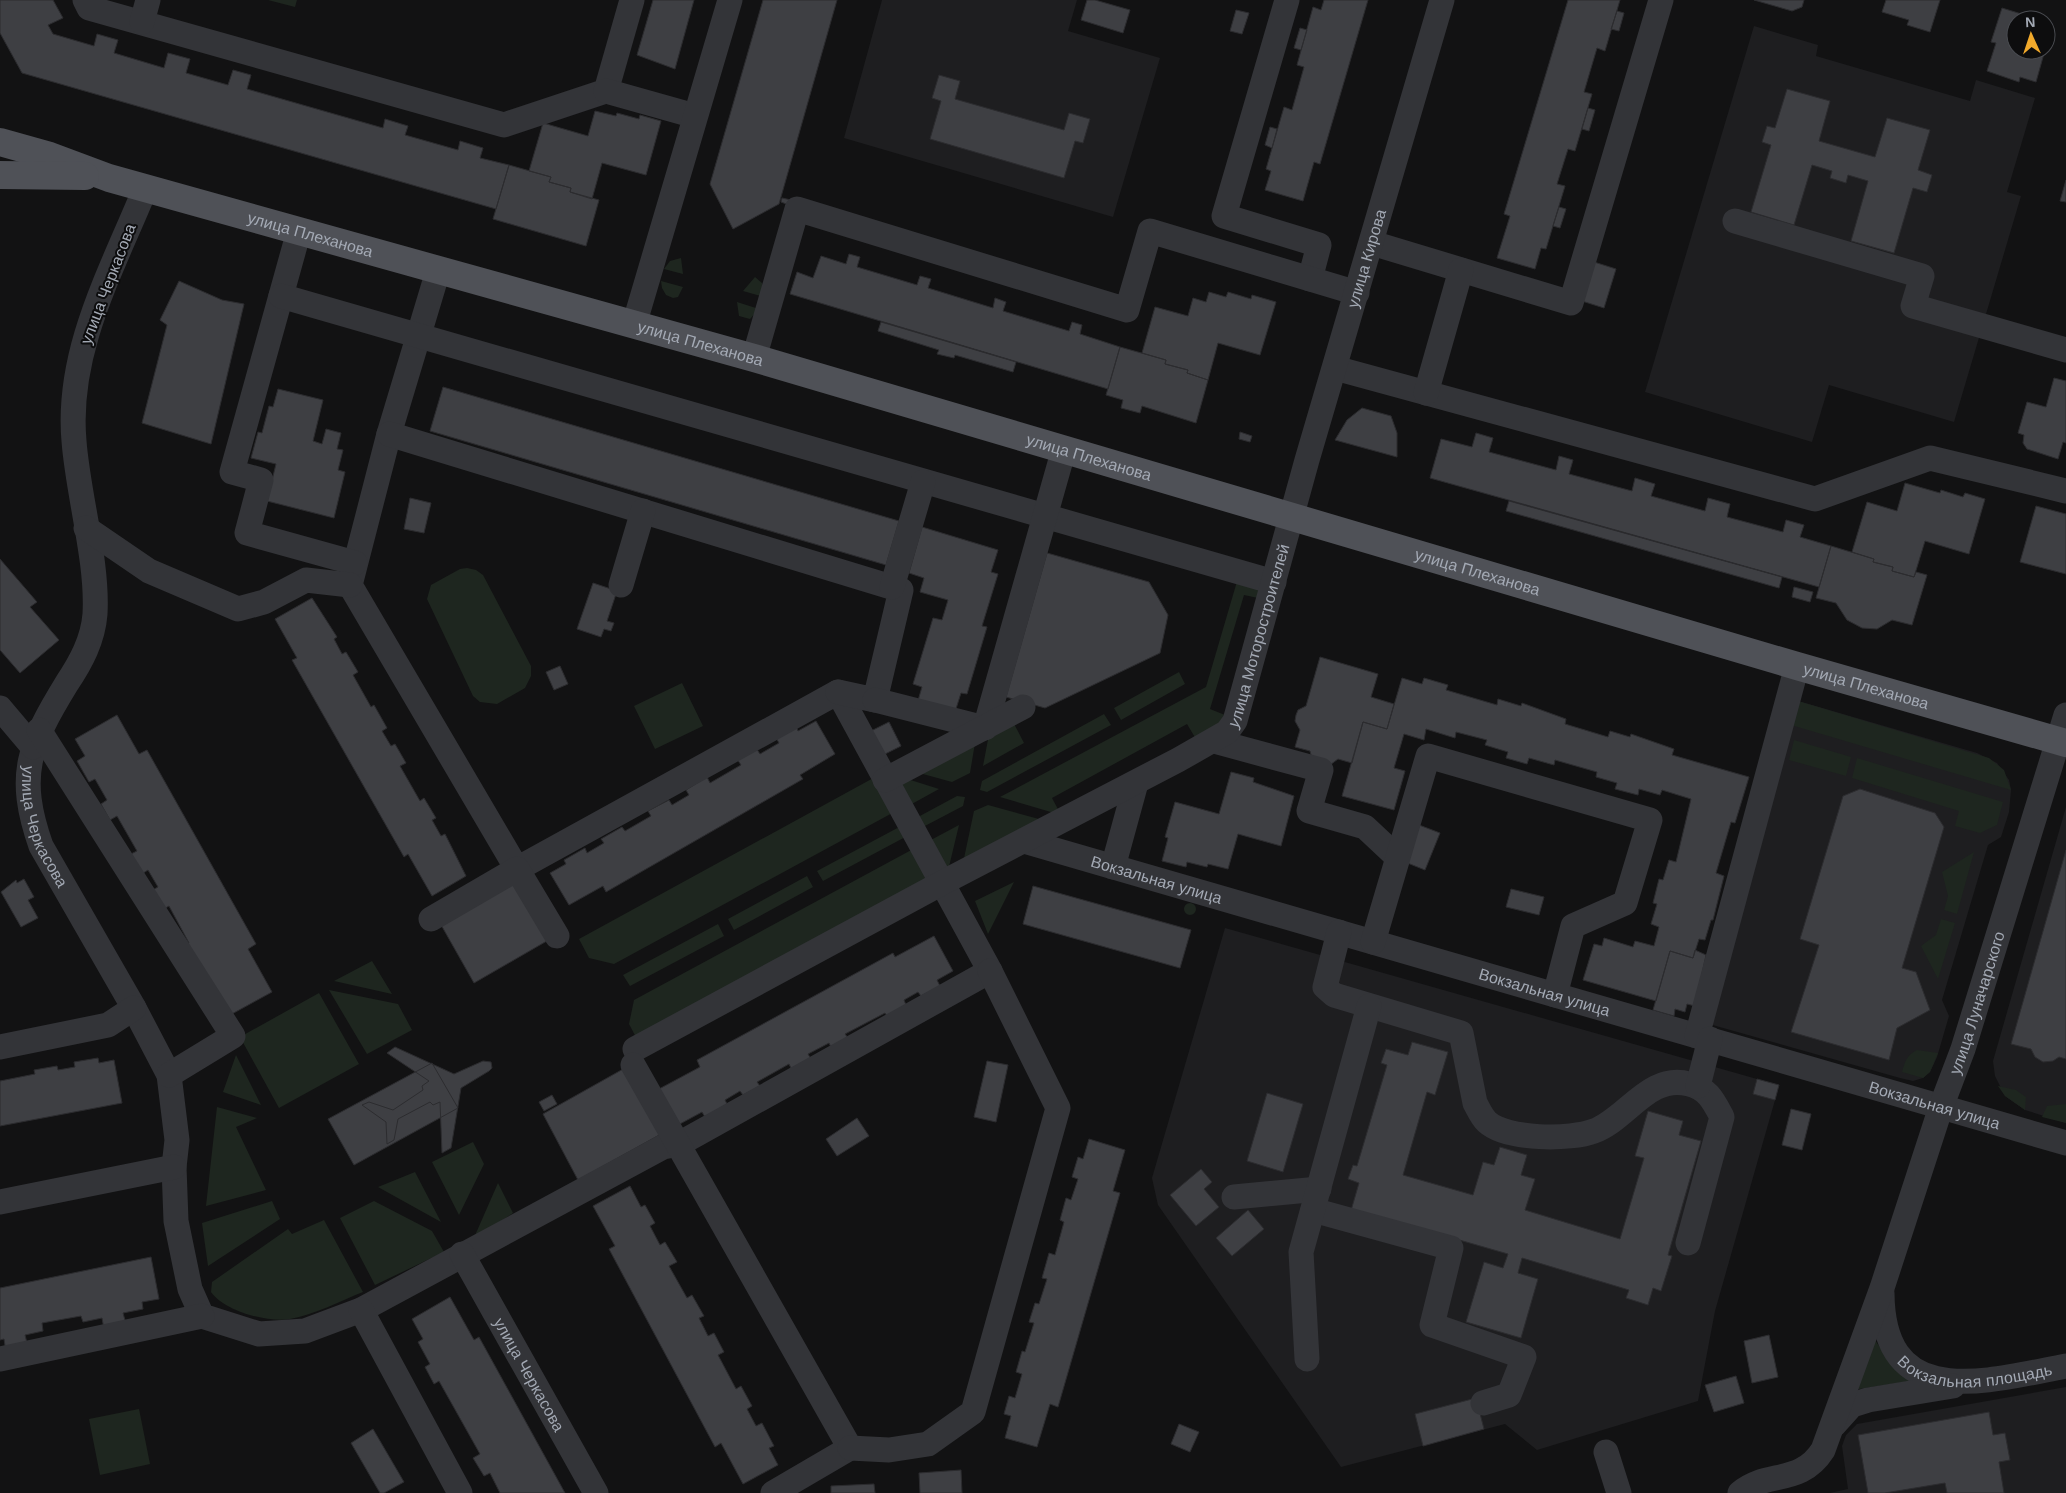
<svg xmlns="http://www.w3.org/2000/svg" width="2066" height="1493" font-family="Arial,sans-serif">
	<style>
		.built { fill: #1e1e20 }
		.green { fill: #1e261f }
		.building { fill: #3e3f43; stroke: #2c2c2f }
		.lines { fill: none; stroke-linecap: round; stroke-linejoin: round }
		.minor { stroke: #333438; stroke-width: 25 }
		.major { stroke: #4f5157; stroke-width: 28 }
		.labels { text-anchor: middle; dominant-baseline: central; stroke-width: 4; stroke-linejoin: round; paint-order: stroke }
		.street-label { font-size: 16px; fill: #a3a9b4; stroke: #0d0d0e }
	</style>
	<rect width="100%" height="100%" fill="#121213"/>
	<path class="built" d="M882,0H1077L1068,31L1160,58L1113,217L844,138Z
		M1754,26L1818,45L1816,56L1970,101L1976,80L2035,98L2007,192L2021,196L1954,422L1829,385L1812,442L1645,392Z
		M1788,698L1977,753L1997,763L2009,780L2011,790L2009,812L2001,837L1988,845L1942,1000L1949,1016L1937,1057L1930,1072L1923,1078L1913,1081L1900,1078L1702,1022Z
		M2066,807V1123L2025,1110L2005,1096L1995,1076L1993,1061Z
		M1225,928L1757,1079L1753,1094L1775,1100L1715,1311L1698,1401L1537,1450L1505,1424L1341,1467L1158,1205L1152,1178Z
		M2066,1387V1493H2004L1999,1462L2010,1460L2005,1433L1993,1435H1858L1868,1493H1830L1848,1489L1842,1446L1846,1435L1857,1424Z
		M1945,1483L1947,1493H1885Z"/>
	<path class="green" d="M268,0H297L295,7Z
		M681,258L683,274L664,269L670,261Z
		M755,277L762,283L764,297L743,291Z
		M661,281L683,287L678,297L673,298L666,295L662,288Z
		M737,302L759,309L750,319L739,316Z
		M467,568L476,570L483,575L531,666V676L525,688L497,704L480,702L473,696L427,599L431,585L460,569Z
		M1238,578L1262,585L1258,598L1244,595L1210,709L1225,715L1219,723L1196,739L1187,724L1052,798L1061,815L1000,797L1206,687Z
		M1179,672L1185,684L1121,720L1114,708Z
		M682,683L703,726L655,749L634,706Z
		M1798,701L1989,758L2004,770L2011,790L1791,725Z
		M1104,714L1111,725L987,792L980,790L982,781Z
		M1011,718L1024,743L983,766L990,729Z
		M976,737L970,773L952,782L912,771Z
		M1794,740L1851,757L1846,776L1789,760Z
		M1857,758L2003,802L1997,825L1980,833L1955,826L1959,811L1852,778Z
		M877,776L896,811L614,964L589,958L579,939Z
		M901,777L939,789L910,805L896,780Z
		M957,796L965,797L963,806L923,827L918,817Z
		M988,805L1046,821L963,863L974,811Z
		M903,825L909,835L823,881L817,871Z
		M959,825L947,875L929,841Z
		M915,848L933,882L638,1041L629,1024L634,1000Z
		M1974,852L1957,914L1944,910L1948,896L1942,872Z
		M807,876L813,887L734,930L728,919Z
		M1014,882L988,934L975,901Z
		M1184 909a6 6 0 1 1 12 0a6 6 0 1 1-12 0Z
		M1941,919L1955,923L1938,979L1921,946L1936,935Z
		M718,924L724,936L630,986L623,975Z
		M372,961L392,994L334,981Z
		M329,990L398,1004L412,1030L367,1054Z
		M319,993L359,1064L279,1108L240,1037Z
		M1917,1050L1938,1053L1930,1072L1923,1078L1902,1072C1905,1061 1907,1055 1917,1050Z
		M236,1055L261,1105L223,1092Z
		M1998,1086L2016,1090L2026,1097L2025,1110L2005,1096Z
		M2066,1104V1123L2042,1117L2047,1106Z
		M217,1107L257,1118L236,1127L266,1190L206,1206Z
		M473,1142L484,1164L459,1215L432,1162Z
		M415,1172L441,1222L378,1187Z
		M498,1183L513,1213L473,1240Z
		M272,1201L280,1219L208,1266L202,1223Z
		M374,1201L432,1231L444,1252L375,1285L340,1218Z
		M324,1220L363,1292C340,1301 314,1315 290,1319C268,1323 224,1311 211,1292L212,1282L288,1229L292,1234Z
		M1871,1334L1891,1364L1917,1380L1853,1390Z
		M139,1409L150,1464L100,1475L89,1419Z"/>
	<path class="building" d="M0,0H53L63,18L48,25L53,34L94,46L97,34L118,40L114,53L164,68L168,53L190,59L186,73L228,85L233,70L251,75L247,89L383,128L385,119L408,126L405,135L458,150L460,141L483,148L480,158L509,165L496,209L22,73L0,33Z
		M653,0H694L675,69L637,55Z
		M763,0H837L779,204L733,229L710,184Z
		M1087,0H1095L1130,10L1123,33L1081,20Z
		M1324,0H1368L1320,164L1314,162L1303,201L1265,190L1271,171L1266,169L1284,107L1292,110L1304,67L1297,65L1313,7L1321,10Z
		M1568,0H1620L1605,51L1597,48L1584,92L1592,94L1575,151L1568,149L1557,184L1565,186L1546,249L1541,248L1535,269L1497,258L1510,216L1504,214Z
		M1754,0H1804L1802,7L1792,11Z
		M1886,0H1940L1930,32L1907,25L1909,20L1882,12Z
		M2002,8L2041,20H2016V50H2045L2036,82L2020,77L2019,82L1987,71L1996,43L1991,42Z
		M1236,10L1249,13L1242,34L1230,31Z
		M1617,11L1624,13L1619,31L1611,29Z
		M2046,22H2048L2047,27L2052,28L2046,48Z
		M1300,28L1307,30L1301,50L1294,48Z
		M939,75L960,81L955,99L1064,130L1069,113L1090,119L1083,143L1075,141L1064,178L930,139L941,101L932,98Z
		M1787,89L1830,101L1819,141L1875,157L1887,118L1930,130L1918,170L1932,175L1927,192L1913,188L1894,253L1851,241L1868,181L1848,175L1846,183L1830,178L1832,171L1812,165L1794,225L1751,212L1771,145L1762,142L1767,126L1775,128Z
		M1588,108L1595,110L1589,131L1582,129Z
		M595,111L616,116L617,113L639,119L640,115L661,121L646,175L602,163L592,199L570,192L571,188L549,182L551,177L529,171L543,123L588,136Z
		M1270,127L1277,129L1272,148L1265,145Z
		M509,165L551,177L549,182L571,188L570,192L599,200L586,246L493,219Z
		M2066,180V202L2060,201Z
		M782,198L791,200L789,205L781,202Z
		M1559,207L1566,209L1560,228L1553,226Z
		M849,254L860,257L857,267L917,285L920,276L931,279L928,288L993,308L995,298L1006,302L1003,311L1069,331L1072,322L1082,325L1080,334L1120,347L1108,389L790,294L797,272L813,278L821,256L846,264Z
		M1594,262L1616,269L1604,308L1582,301Z
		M179,281L222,300L244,304L211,444L142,423L167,325L160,320Z
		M1209,292L1226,297L1228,292L1251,299L1252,295L1276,302L1260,355L1218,343L1208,380L1187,373L1188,370L1165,364L1166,360L1142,353L1155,307L1188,316L1193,298L1206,302Z
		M881,322L1016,362L1013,372L955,355L954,358L937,354L939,350L878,331Z
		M1120,347L1166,360L1165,364L1188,370L1187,373L1208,380L1196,423L1142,406L1140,413L1121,408L1123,400L1106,395Z
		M2054,378L2066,381V443L2063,442L2058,459L2027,449L2023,443L2024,435L2018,433L2027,402L2046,407Z
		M443,387L899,521L886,565L430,431Z
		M278,389L323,400L313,441L322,444L326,429L341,433L337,449L343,450L338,470L345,472L334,518L267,501L276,464L251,458L258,432L262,433L269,406L273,407Z
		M1362,408L1391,416L1397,433V457L1335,440L1347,420Z
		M1240,432L1252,436L1250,442L1239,439Z
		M1476,433L1493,438L1489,452L1556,470L1559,456L1573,460L1569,474L1632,491L1635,478L1655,484L1651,496L1705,511L1708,498L1730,504L1727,517L1783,532L1786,520L1804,525L1800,537L1831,546L1819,587L1430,478L1441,439L1472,447Z
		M1905,483L1940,493L1941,490L1963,497L1965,493L1985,499L1969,554L1925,541L1914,577L1892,571L1893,567L1873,562L1874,559L1852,552L1867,502L1897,511Z
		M410,498L431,503L424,533L404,529Z
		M1509,501L1782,577L1779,588L1506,511Z
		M2036,506L2066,514V574L2020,562Z
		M922,527L998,550L991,572L998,574L982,626L987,627L967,694L961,693L954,715L917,704L922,687L913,684L933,618L942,620L948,600L920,592L924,578L909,573Z
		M1831,546L1874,559L1873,562L1893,567L1892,571L1914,577L1916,572L1927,575L1912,625L1892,620L1877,629L1862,628L1847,620L1836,603L1816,598Z
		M1047,553L1149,582L1168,615L1160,653L1045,708L1006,697Z
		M0,559L37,602L30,607L59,640L20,673L0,650Z
		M593,583L617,591L607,621L614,623L611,631L604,629L601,637L577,629Z
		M1794,587L1813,592L1810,602L1792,597Z
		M312,598L337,637L334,639L342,654L346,652L358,672L353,675L371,707L374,705L387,728L382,731L391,746L395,744L406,763L400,766L420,801L424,798L436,818L432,820L441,836L445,834L466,876L432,896L408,854L404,857L292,660L297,658L275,619Z
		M1320,657L1378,674L1371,697L1394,704L1387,729L1363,722L1352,763L1338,759L1330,765L1311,755L1310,751L1295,747L1300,730L1295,721L1296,715L1298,710L1306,706Z
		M560,666L568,684L554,690L546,672Z
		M1402,678L1422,684L1424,678L1448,685L1446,690L1497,705L1498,699L1521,706L1522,703L1566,719L1565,724L1608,737L1610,731L1630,737L1631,734L1674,749L1672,755L1749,777L1735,823L1731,822L1716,873L1724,876L1713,920H1711L1705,940L1699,939L1693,958L1670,951L1656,1001L1583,980L1594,944L1602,946L1604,938L1633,947L1635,941L1654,946L1659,927L1651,924L1657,904L1653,903L1659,879L1663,880L1669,860L1676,862L1691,799L1662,790L1660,795L1639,789L1638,795L1615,789L1617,783L1596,777L1597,772L1555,760L1554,765L1529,758L1527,764L1506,758L1508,752L1485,745L1487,740L1456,732L1455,738L1426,729L1424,740L1404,734L1394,768L1405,771L1394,810L1342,796L1363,722L1387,729Z
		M117,715L139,754L147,750L256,944L248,949L272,992L230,1015L183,947L189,943L169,906L160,911L149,892L158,887L148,870L140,875L129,855L137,851L117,816L110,820L101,804L107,800L95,779L89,782L77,761L85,756L75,739Z
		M816,721L835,754L800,775L803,779L606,892L603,886L569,905L550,873L566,864L564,860L585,848L587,853L604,843L601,839L622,827L625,831L651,816L648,811L669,800L672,805L689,795L686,790L707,777L710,783L741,765L737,759L756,748L760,754L779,743L775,736L795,724L798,731Z
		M889,722L901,746L883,755L871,731Z
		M1231,772L1254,778L1253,782L1294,796L1281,846L1238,834L1228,869L1208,864L1207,867L1187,862L1186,867L1162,861L1168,838L1165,837L1175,802L1219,814Z
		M1860,789L1935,813L1944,827L1902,968L1916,972L1930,1010L1897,1028L1889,1060L1791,1032L1819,945L1800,939L1843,796Z
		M1419,825L1440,833L1425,870L1405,862Z
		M2066,850V1059L2059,1057L2053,1061L2043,1062L2035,1057L2031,1049L2011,1044Z
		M24,879L34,897L28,900L38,918L21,927L1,892L16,880L17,883Z
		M517,879L552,938L474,983L440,923Z
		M1033,886L1191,930L1180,968L1023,924Z
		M1511,889L1544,897L1539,915L1506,907Z
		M934,936L953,971L937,980L940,986L921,996L918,992L904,1000L906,1005L887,1016L885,1013L845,1034L848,1038L831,1047L829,1043L808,1054L811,1059L792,1070L789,1064L757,1082L760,1086L743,1095L740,1091L725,1100L727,1104L705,1117L702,1112L678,1125L659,1089L700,1067L697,1060L893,953L895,957Z
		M1695,950L1706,955L1695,1006L1687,1004L1685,1012L1675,1009L1674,1016L1653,1010L1670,951L1693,958Z
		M1412,1042L1448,1052L1435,1095L1427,1092L1403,1175L1473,1195L1483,1162L1494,1165L1500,1147L1527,1155L1521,1175L1535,1179L1525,1210L1620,1239L1644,1158L1635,1156L1648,1111L1683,1121L1679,1135L1701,1141L1668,1255L1672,1256L1661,1291L1653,1288L1648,1305L1626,1298L1629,1290L1522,1258L1518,1273L1538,1279L1521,1338L1466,1322L1484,1262L1503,1268L1508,1254L1376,1216L1350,1214L1359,1183L1348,1179L1353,1165L1357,1166L1387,1065L1381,1063L1386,1049L1408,1055Z
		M395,1047L454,1074L483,1061L491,1062L492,1068L489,1071L461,1088L451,1148L442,1153L440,1102L433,1105L430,1102L398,1119L394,1140L387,1144L386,1122L362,1105L369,1102L393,1110L423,1090L422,1086L429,1081L387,1053Z
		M98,1058L99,1063L114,1060L122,1103L0,1126V1081L35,1074L34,1070L57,1066L58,1070L75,1067L74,1062Z
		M987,1061L1008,1065L996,1122L974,1117Z
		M432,1063L458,1108L354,1165L328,1119Z
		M625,1068L661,1134L578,1180L543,1114Z
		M1757,1079L1779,1085L1775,1100L1753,1094Z
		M1267,1093L1303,1104L1283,1172L1247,1161Z
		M552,1095L557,1104L544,1111L539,1102Z
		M1791,1109L1811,1114L1802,1150L1782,1145Z
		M857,1118L869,1136L837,1156L826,1139Z
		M1089,1139L1125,1150L1113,1191L1120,1193L1058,1407L1050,1404L1037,1447L1005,1438L1011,1416L1004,1414L1009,1396L1015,1398L1022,1374L1016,1372L1022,1351L1025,1352L1034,1323L1029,1322L1035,1303L1039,1304L1047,1279L1042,1278L1049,1253L1055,1255L1064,1222L1060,1220L1066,1198L1071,1200L1078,1179L1072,1177L1078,1157L1083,1159Z
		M1201,1169L1212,1182L1204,1189L1219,1207L1196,1226L1170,1195Z
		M630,1186L641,1207L645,1205L655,1223L650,1226L660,1245L665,1242L677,1262L669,1266L687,1298L692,1295L704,1316L699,1318L708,1336L714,1333L724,1352L718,1355L736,1389L741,1386L752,1406L747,1409L756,1426L762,1423L774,1446L769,1448L778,1465L743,1484L721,1443L715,1447L609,1249L615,1246L593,1206Z
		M1248,1210L1264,1229L1232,1256L1216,1238Z
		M151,1257L159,1299L142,1302L143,1309L123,1313L126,1324L104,1329L102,1318L83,1322L81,1316L42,1323L43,1331L25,1335L28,1347L6,1352L4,1339L0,1340V1288Z
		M450,1297L474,1340L479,1337L565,1493H500L490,1473L484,1476L473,1458L480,1454L439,1381L434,1384L425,1367L430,1364L418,1342L423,1339L412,1319Z
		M1769,1335L1778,1377L1752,1383L1744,1341Z
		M1736,1376L1744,1403L1714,1412L1705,1385Z
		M1476,1398L1484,1429L1423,1446L1415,1414Z
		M1989,1412L1993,1435L2005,1433L2010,1460L1999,1462L2004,1493H1947L1945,1483L1885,1493H1868L1858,1435Z
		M1179,1424L1199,1432L1190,1452L1171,1444Z
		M373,1429L404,1482L384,1493H380L351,1443Z
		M961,1470L962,1493H920L919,1473Z
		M874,1484L875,1493H831V1486Z"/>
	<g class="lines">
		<g class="minor">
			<path d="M85,0L89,8L504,125L606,91L632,0"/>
			<path d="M1287,0L1224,216L1319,245L1310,279"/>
			<path d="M142,22L148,0"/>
			<path d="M606,91L695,116"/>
			<path id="s1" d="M145,189C112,270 66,351 74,441C78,495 98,561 95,614C93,640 81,662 67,683C29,745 16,775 41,846L134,1008L169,1075L177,1140L174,1167L176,1221L190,1289L202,1316L259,1334L305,1331L361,1310L663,1147L679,1144L990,971L838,692L517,869L350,585L389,434L438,271"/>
			<path d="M1735,221L1922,276L1913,306L2066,350"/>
			<path d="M299,231L232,472L261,480L247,533L355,563"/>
			<path d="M1372,243L1571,303L1661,0"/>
			<path d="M281,296L1274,582"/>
			<path d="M634,325L730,0"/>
			<path d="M754,358L797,209L1127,310L1150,231L1357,293"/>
			<path d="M1335,368L1815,499L1930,458L2066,491"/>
			<path d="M1426,393L1461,270"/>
			<path d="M389,434L901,590L875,700L838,692"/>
			<path d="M86,528L149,571L238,609L264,602L306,580L350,585"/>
			<path d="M621,585L643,511"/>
			<path d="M892,587L923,482"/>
			<path d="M875,700L985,728L1064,449"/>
			<path d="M0,708L33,747"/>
			<path d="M39,730L233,1036L169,1075"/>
			<path d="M1214,741L1321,770L1309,811L1365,827L1397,857"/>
			<path d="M885,780L1023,707"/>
			<path id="s2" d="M1024,841L2066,1143"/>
			<path d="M1113,867L1136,783"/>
			<path d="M431,919L517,869L557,936"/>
			<path d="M1339,932L1325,987L1334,995L1461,1033L1475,1103C1479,1110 1481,1116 1487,1122C1507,1140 1571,1140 1594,1131C1627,1119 1649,1073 1689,1084C1708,1089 1713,1100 1722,1117L1688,1243"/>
			<path d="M1373,942L1428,756L1650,820L1625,903L1573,926L1555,995"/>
			<path d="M1697,1036L1797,666"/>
			<path d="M0,1047L108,1025L134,1008"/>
			<path id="s3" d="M635,1049L942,883L1178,760L1227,732L1235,721L1307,460L1442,0"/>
			<path d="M633,1065L850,1448L773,1493"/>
			<path d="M1698,1086L1710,1039"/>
			<path d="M1234,1197L1319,1189"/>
			<path d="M0,1202L174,1167"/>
			<path d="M1313,1210L1451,1248L1432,1325L1524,1357L1509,1395L1483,1403"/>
			<path id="s4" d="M462,1254L596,1493"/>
			<path id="s5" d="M1882,1293C1883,1413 1987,1381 2066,1366"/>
			<path d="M361,1310L460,1493"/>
			<path d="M0,1359L202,1316"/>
			<path d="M1307,1359L1301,1252L1369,1006"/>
			<path d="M1834,1425L1852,1405L1868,1400L1953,1386"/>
			<path d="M850,1448L889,1450L928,1444L973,1412L1058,1108L990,971"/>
			<path d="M1606,1452L1619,1493"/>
			<path id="s6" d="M1740,1493C1767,1470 1800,1486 1823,1450L1882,1288L1941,1107L1963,1049L2066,715"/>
		</g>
		<g class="major">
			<path id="s7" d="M0,142L50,156L109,178L754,358L1797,666L2066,743"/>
			<path d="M0,175L85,176"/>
		</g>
	</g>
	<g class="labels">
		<g class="street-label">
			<text stroke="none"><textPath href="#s7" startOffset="324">улица Плеханова</textPath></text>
			<text stroke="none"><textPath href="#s3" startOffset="1166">улица Кирова</textPath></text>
			<text transform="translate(108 284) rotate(-69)">улица Черкасова</text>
			<text stroke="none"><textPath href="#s7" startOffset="729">улица Плеханова</textPath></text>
			<text stroke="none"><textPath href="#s7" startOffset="1134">улица Плеханова</textPath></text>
			<text stroke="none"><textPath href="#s7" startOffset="1539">улица Плеханова</textPath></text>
			<text stroke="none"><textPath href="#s3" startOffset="774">улица Моторостроителей</textPath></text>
			<text stroke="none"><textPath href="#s7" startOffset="1944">улица Плеханова</textPath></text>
			<text stroke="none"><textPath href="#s1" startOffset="670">улица Черкасова</textPath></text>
			<text stroke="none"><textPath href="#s2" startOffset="138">Вокзальная улица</textPath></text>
			<text stroke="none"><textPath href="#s2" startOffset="542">Вокзальная улица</textPath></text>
			<text stroke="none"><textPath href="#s6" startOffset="569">улица Луначарского</textPath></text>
			<text stroke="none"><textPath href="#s2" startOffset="948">Вокзальная улица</textPath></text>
			<text stroke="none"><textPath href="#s5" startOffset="148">Вокзальная площадь</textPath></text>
			<text stroke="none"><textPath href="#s4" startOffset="138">улица Черкасова</textPath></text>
		</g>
	</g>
	<g transform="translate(2031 35) rotate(357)"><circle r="24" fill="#0d0d0e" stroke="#494b50"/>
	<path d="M0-4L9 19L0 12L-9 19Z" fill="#f1a92b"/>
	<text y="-8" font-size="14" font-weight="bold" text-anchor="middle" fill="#a3a9b4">N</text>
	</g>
</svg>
